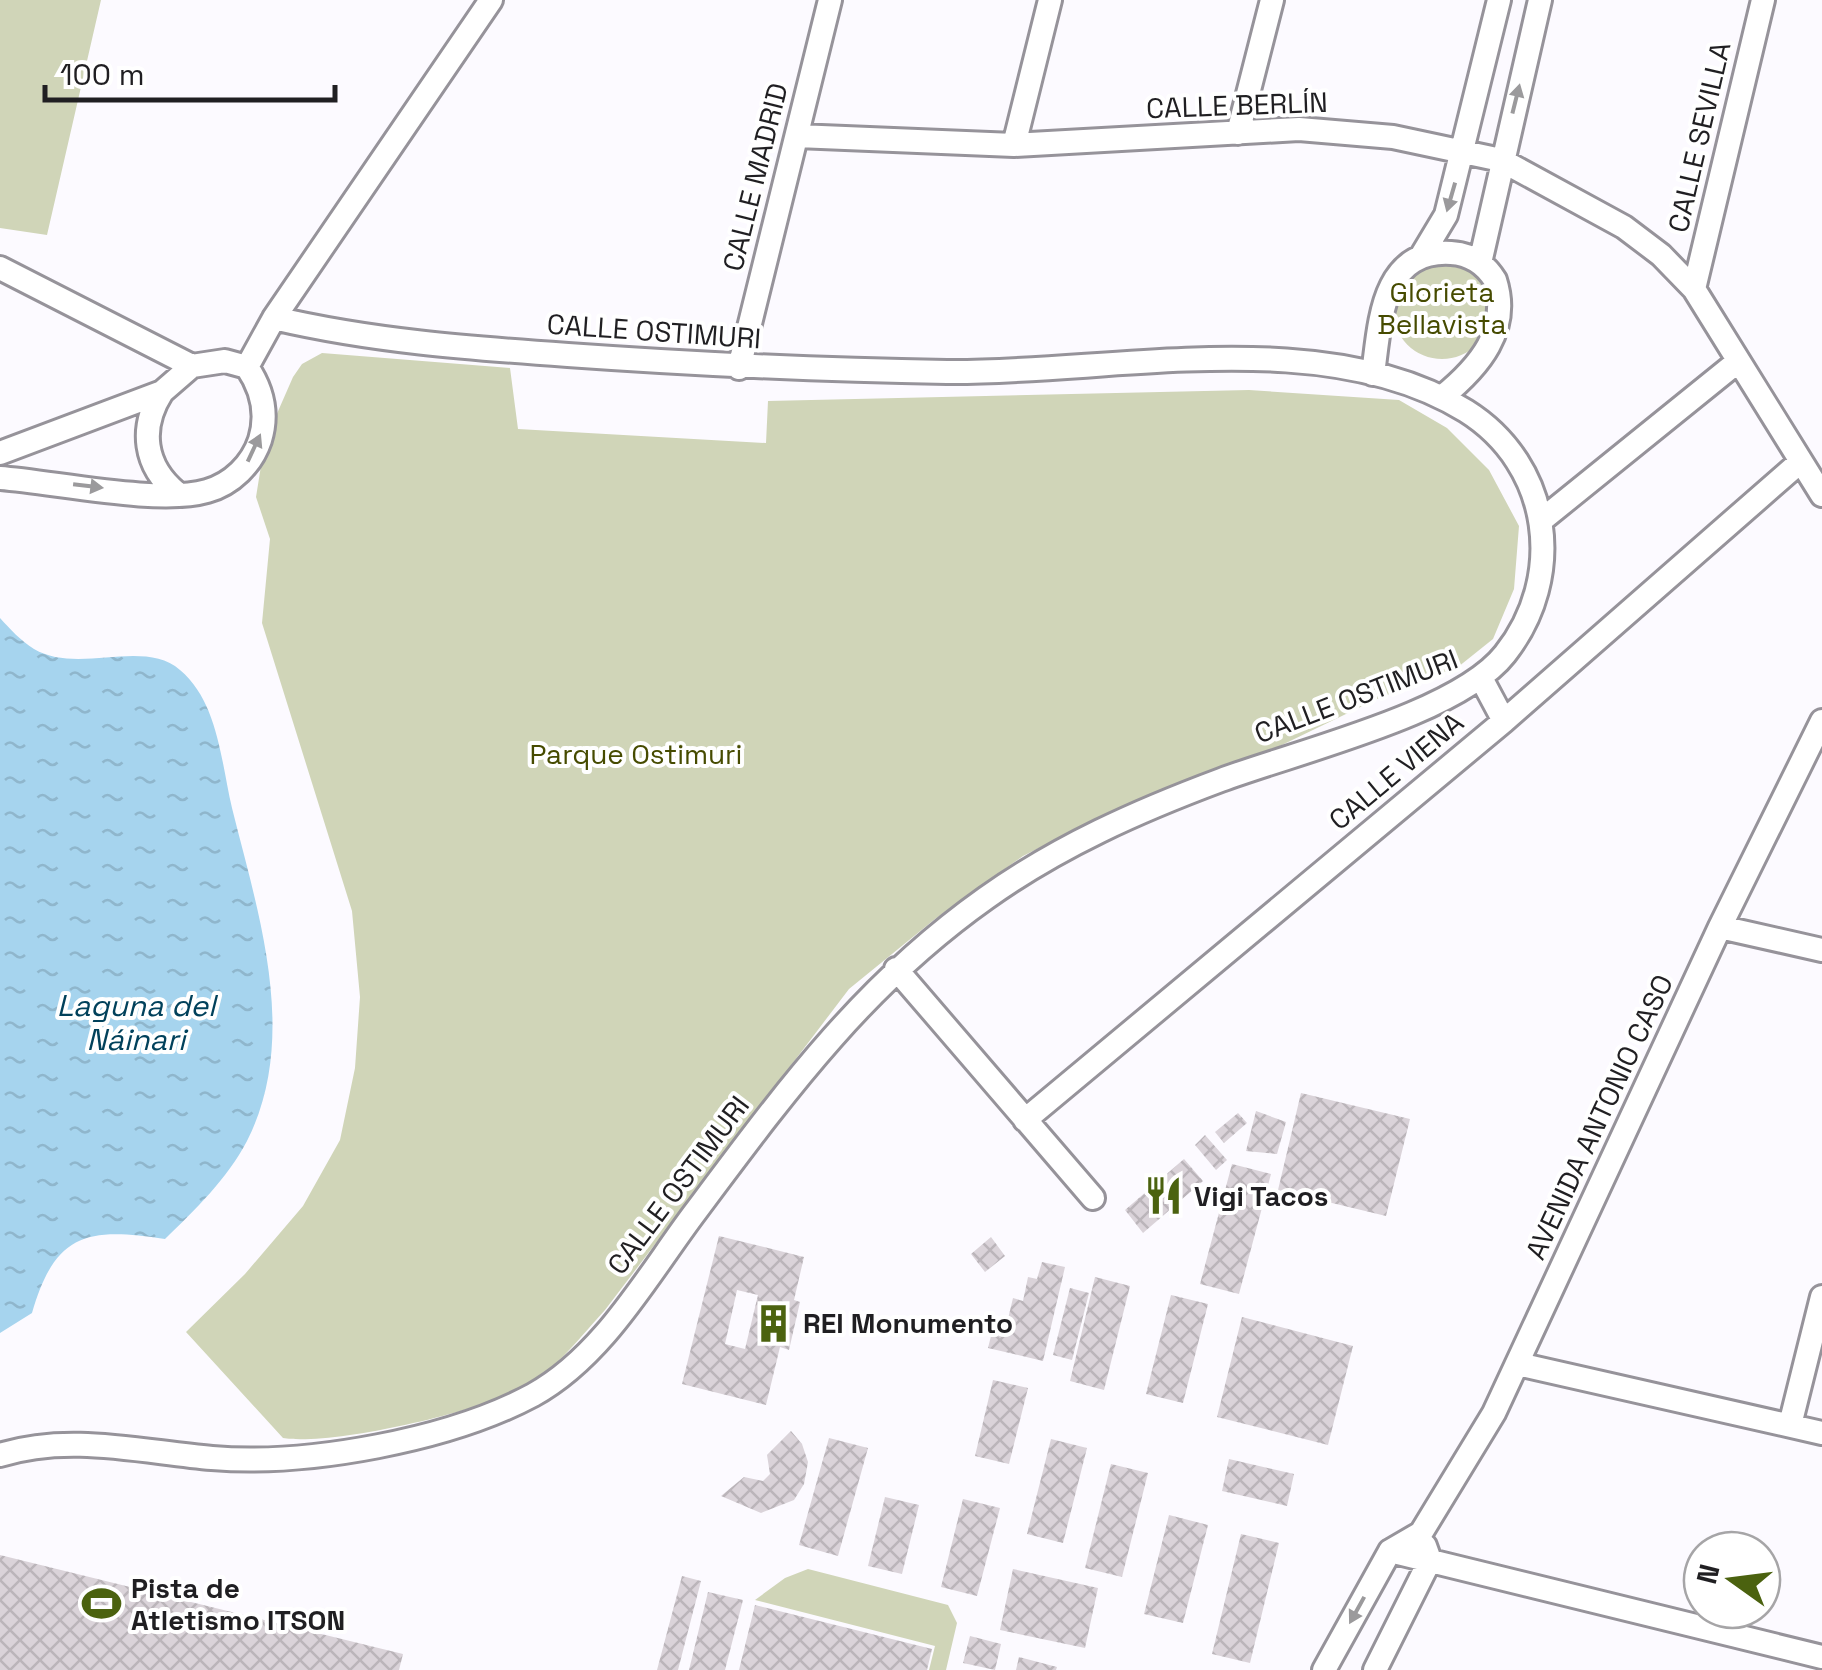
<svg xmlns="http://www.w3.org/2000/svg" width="1822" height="1670" font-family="'Space Grotesk',sans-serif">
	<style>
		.green { fill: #d0d5b8 }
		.water { fill: url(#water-ripples) }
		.building { fill: url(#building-cross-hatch); fill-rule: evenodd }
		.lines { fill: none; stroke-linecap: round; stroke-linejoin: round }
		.minor-casing { stroke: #96939a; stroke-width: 28 }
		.minor { stroke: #fff; stroke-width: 22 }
		.oneway { fill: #9b9a9c }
		.labels { text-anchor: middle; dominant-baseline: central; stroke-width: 8; stroke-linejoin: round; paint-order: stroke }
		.street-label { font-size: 28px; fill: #201f22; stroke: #fff }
		.park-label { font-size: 28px; fill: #464b00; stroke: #fff }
		.poi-label { font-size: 28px; font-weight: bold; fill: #201f22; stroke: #fff; text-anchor: start }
		.water-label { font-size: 30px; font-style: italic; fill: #01415b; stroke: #fff }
	</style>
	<defs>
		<pattern id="water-ripples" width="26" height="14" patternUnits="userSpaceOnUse" patternTransform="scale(2.5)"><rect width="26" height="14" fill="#a6d4ee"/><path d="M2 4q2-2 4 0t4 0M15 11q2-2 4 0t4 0" fill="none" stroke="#8fb6cc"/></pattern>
		<pattern id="building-cross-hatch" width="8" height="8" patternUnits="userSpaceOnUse" patternTransform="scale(2.5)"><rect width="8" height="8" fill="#dad3d9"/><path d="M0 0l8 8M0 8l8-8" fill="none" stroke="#bbb5ba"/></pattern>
	</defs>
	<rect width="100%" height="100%" fill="#fcfaff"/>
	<path class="green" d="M0,0H101L47,235L0,228Z
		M1393 310a49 49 0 1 1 98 0a49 49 0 1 1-98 0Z
		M322,353L510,368L518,429L766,443L768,401L1249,390L1399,400L1447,428L1489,470L1519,526L1514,589L1493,639L1458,667L1377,699L1255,758L1117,809L1023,856L935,919L849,989L605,1310C581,1336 558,1367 528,1385C485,1411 332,1446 283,1438L186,1332L245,1274L303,1206L340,1140L355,1068L360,997L352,911L262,623L270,539L256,497L265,441L293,377L302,364Z
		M808,1569L948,1605L957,1623L946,1670H929L935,1646L755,1600L785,1578Z"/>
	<path class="water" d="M0,618C10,629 21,641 34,649C78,675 143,638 180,670C218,702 221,761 232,808C258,913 300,1036 247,1141C227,1179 195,1210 165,1239C87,1227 55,1233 32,1313L0,1333Z"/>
	<path class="building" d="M1301,1093L1410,1119L1386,1216L1278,1190Z
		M1256,1111L1286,1122L1277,1154L1246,1151Z
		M1238,1113L1247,1123L1224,1143L1215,1132Z
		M1205,1135L1227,1160L1216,1170L1195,1145Z
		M1184,1159L1203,1181L1143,1233L1125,1210Z
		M1232,1164L1271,1174L1239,1294L1200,1284Z
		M719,1236L804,1257L794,1300L800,1302L789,1350L780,1347L766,1405L682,1384ZM737,1290L758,1295L745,1349L725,1344Z
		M991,1237L1005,1256L985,1272L971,1254Z
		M1042,1262L1065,1267L1043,1361L988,1348L995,1320L1007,1323L1013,1298L1023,1301L1028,1277L1037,1279Z
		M1095,1277L1130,1286L1104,1390L1070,1381Z
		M1070,1288L1089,1293L1072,1360L1053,1355Z
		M1171,1295L1208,1304L1183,1403L1146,1394Z
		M1242,1317L1353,1346L1328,1445L1217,1417Z
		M993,1380L1028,1388L1009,1464L975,1456Z
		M791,1431L802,1444L808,1462L804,1484L794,1500L761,1513L721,1496L744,1477L763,1481L770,1474L767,1455Z
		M829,1438L868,1448L838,1556L799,1545Z
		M1051,1439L1087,1448L1063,1543L1027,1534Z
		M1229,1459L1294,1474L1287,1506L1222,1491Z
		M1111,1464L1148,1473L1122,1577L1085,1568Z
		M885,1497L919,1505L902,1574L868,1566Z
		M963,1499L1000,1508L977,1596L941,1587Z
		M1169,1515L1208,1525L1183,1623L1144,1614Z
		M1241,1534L1279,1543L1250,1663L1212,1654Z
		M0,1555L403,1654L399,1670H0Z
		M1013,1569L1098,1588L1085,1648L1000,1630Z
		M682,1576L701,1581L678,1670H657Z
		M708,1592L743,1600L725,1670H689Z
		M755,1605L932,1649L927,1670H739Z
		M970,1636L1001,1644L995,1670L963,1663Z
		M1019,1657L1057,1667L1056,1670H1016Z"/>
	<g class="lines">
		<defs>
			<path id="minor" d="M1238,133L1272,0
				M797,136L1014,145L1299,129L1393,137L1501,160L1624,227L1661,255L1694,289L1822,495
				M1014,145L1050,0
				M1422,255L1446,215L1499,0
				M1480,263L1540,0
				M0,268L192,366
				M1694,289L1763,0
				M247,367L274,318L491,0
				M739,368L830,0
				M1373,374C1380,323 1381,249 1451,253C1470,254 1485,264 1495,280C1511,330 1479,367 1442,397
				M162,392C139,428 144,466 177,493
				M0,453L162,392L192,366L225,361L247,367C262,389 268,414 260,440C252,464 232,484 207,491C159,505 54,482 0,478
				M1543,519L1736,363
				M1481,678L1504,721
				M1720,927L1822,950
				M896,969L1093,1198
				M1025,1120L1504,721L1800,462
				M1518,1364L1822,1433
				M1790,1425L1822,1297
				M0,1455C69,1433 142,1452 212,1458C308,1466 449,1440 533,1395C604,1356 649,1273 696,1211C785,1092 863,985 986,898C1059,846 1138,811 1221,780C1295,752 1458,714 1505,654C1566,577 1552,465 1466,411C1323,322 1107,374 947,372C820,370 694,364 568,355C468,348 372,341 274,318
				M1390,1551L1822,1657
				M1324,1670L1390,1551L1421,1533L1494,1413L1720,927L1822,721
				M1375,1670L1430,1560L1425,1546"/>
		</defs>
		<use href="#minor" class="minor-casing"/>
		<use href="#minor" class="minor"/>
	</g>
	<defs><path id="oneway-solid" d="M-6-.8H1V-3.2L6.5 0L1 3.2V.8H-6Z" transform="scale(2.5)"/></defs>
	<g class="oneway">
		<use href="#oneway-solid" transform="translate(1516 99) rotate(-76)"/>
		<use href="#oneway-solid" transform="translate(1451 197) rotate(106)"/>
		<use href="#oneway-solid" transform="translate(254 448) rotate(-65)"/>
		<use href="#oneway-solid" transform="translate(88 486) rotate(7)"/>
		<use href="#oneway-solid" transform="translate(1357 1610) rotate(119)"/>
	</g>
	<defs>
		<symbol id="restaurant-bare" viewBox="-9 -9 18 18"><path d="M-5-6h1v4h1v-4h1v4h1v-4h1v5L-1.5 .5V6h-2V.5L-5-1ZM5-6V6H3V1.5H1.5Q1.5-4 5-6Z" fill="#4b620f" stroke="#fff" stroke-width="2.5" paint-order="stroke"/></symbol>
		<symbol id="building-bare" viewBox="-9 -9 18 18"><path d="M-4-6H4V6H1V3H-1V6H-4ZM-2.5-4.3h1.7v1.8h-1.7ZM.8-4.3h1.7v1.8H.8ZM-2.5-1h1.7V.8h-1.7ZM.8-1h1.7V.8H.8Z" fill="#4b620f" stroke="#fff" stroke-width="2.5" paint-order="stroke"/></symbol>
		<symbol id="stadium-bare" viewBox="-9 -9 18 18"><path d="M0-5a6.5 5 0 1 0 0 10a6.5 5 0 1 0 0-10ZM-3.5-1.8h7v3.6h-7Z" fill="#4b620f" stroke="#fff" stroke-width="2.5" paint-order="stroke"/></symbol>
	</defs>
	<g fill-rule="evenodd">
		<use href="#restaurant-bare" x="1136" y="1168" width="55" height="55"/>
		<use href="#building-bare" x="746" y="1296" width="55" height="55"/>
		<use href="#stadium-bare" x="74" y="1576" width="55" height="55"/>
	</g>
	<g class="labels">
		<g class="street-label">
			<text transform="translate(1237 105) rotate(-2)">CALLE BERLÍN</text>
			<text transform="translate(1699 137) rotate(-77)">CALLE SEVILLA</text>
			<text transform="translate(755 177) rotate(-76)">CALLE MADRID</text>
			<text transform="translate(654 331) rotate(4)">CALLE OSTIMURI</text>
			<text transform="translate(1356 696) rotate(-21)">CALLE OSTIMURI</text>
			<text transform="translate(1396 771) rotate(-40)">CALLE VIENA</text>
			<text transform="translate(1599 1117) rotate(-65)">AVENIDA ANTONIO CASO</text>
			<text transform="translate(678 1185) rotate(-53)">CALLE OSTIMURI</text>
		</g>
		<g class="park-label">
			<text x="1442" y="292">Glorieta<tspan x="1442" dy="32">Bellavista</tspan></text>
			<text x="636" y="754">Parque Ostimuri</text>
		</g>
		<g class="poi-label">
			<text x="1194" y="1196">Vigi Tacos</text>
			<text x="803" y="1323">REI Monumento</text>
			<text x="131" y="1588">Pista de<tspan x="131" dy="32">Atletismo ITSON</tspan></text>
		</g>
		<g class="water-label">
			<text x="136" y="1005">Laguna del<tspan x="136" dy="34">Náinari</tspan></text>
		</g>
	</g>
	<g transform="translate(1732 1580) rotate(284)"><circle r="48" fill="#ffffff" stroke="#a6a5a7" stroke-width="2.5"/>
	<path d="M0-8L18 38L0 25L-18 38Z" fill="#4b620f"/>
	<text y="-15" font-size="28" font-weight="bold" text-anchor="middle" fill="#201f22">N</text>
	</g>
	<path d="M45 85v15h290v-15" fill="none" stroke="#201f22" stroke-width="5"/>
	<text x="60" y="85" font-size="30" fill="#201f22" stroke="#ffffff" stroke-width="8" paint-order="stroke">100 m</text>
</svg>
